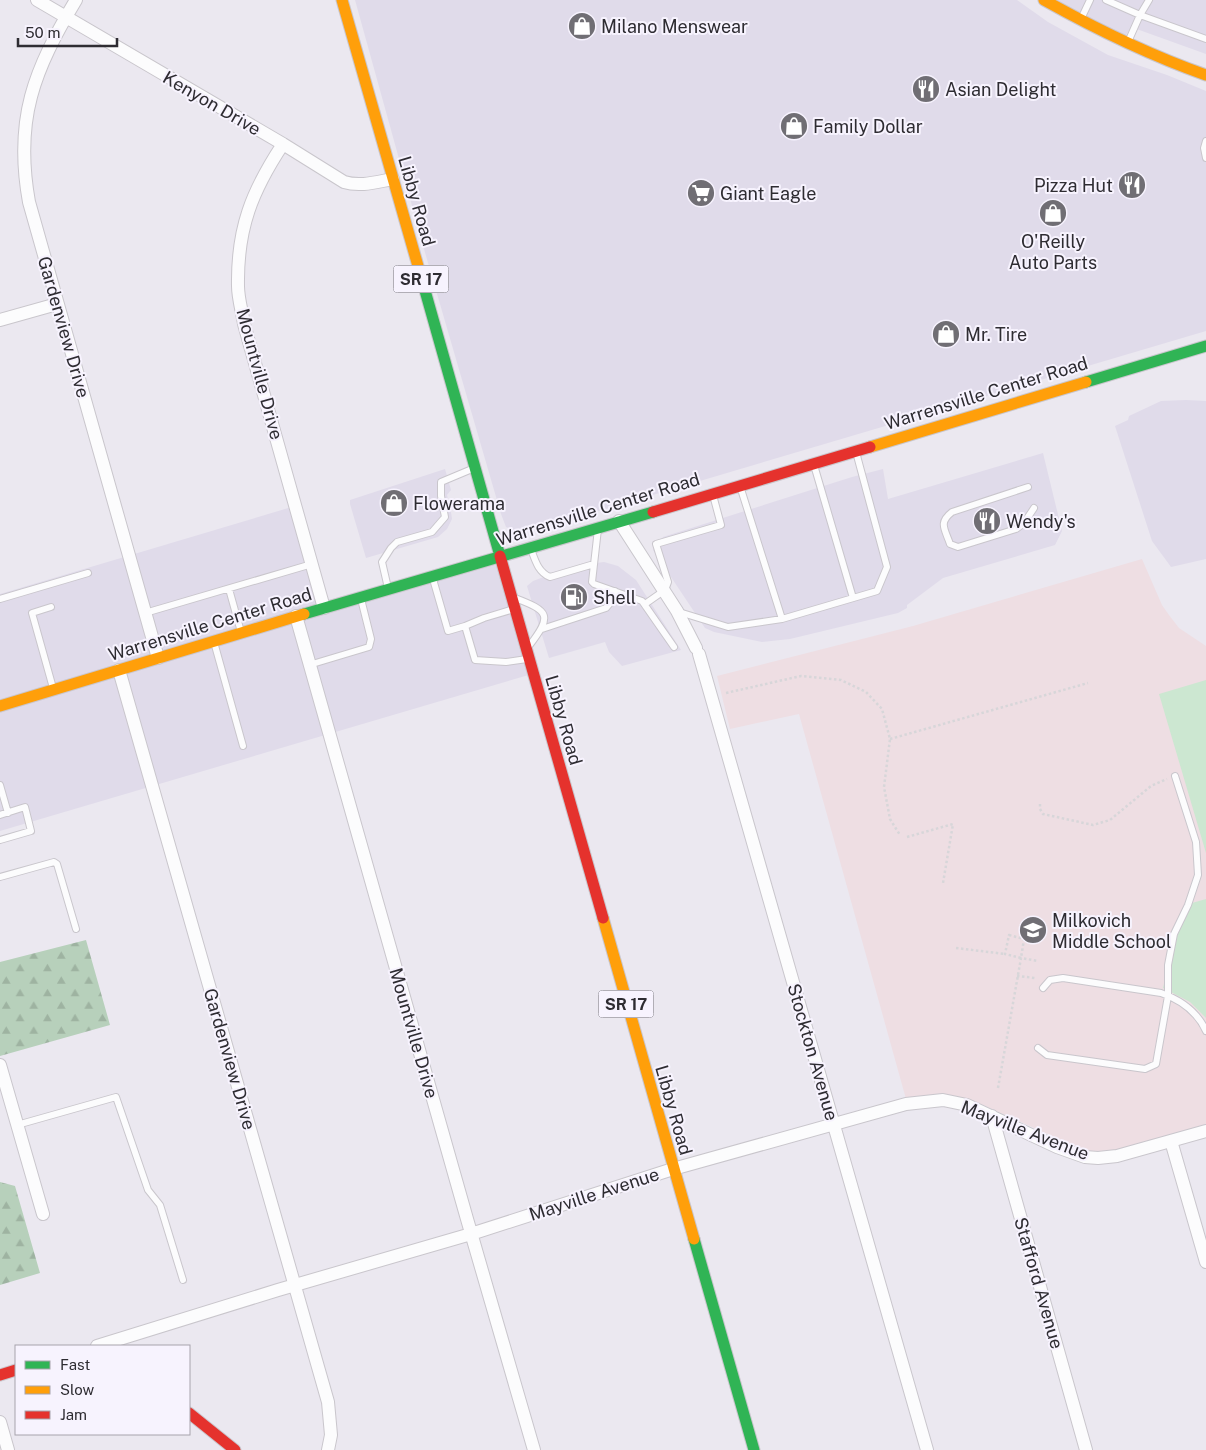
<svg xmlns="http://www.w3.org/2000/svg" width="1206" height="1450" font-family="'Public Sans',sans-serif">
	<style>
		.built { fill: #e0dbea }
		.education { fill: #eedee3 }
		.forest { fill: url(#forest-firs) }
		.green { fill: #cce7d1 }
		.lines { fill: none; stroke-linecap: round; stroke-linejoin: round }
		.lane-casing { stroke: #c9c6cc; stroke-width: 8 }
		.street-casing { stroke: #c9c6cc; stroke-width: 14 }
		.fast-casing { stroke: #c9c6cc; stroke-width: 13 }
		.slow-casing { stroke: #c9c6cc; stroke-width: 13 }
		.jam-casing { stroke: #c9c6cc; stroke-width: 13 }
		.path { stroke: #d7d6d9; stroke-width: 2.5; stroke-dasharray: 2.5 2.5; stroke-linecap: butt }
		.lane { stroke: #fcfcfd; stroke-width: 6 }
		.street { stroke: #fcfcfd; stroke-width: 12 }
		.fast { stroke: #30b455; stroke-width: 11 }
		.slow { stroke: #ff9f0a; stroke-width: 11 }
		.jam { stroke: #e5322d; stroke-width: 11 }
		.labels { text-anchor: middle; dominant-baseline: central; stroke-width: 4; stroke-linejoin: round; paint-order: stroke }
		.shield { fill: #f7f3fe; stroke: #6a686f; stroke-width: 1 }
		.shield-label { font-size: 16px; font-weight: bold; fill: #2e2c32 }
		.poi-label { font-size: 18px; fill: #2e2c32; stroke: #f7f3fe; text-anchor: start }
		.street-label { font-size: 18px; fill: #2e2c32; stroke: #f7f3fe }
	</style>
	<defs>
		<pattern id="forest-firs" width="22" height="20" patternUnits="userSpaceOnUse" patternTransform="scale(1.25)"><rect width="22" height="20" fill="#b7d0bb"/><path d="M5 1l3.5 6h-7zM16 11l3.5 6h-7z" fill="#9eb3a1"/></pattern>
	</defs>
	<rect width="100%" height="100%" fill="#ebe8f0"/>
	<path class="built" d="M355,0H1017L1048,22L1108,55L1167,75L1206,91V331L592,513L520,532L506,527L501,514L424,249Z
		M1044,0H1206V54L1131,27L1123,41Z
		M1186,400L1206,401V559L1171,567L1152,541L1115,426L1128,420L1129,416L1161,401Z
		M1043,453L1062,531L1055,545L943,578L907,605V608L898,613L790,639L762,642L714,632L705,628L653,550L663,537L852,477L883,469L888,499Z
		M445,469L451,490L447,495L451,512L452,519L447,529L438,537L366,558L350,504V500Z
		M295,506L325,608L499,558L532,674L0,831V594Z
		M604,562L618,566L636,580L681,650L622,666L609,652L605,642L549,658L527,586L533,581L557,572L580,565Z"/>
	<path class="education" d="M1142,559L1162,605L1169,615L1179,628L1206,646V1126L1118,1151L1102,1153L1083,1150L983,1105L956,1099H906L799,714L730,729L717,676L913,626Z"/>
	<path class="forest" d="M86,940L110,1025L0,1056V962Z
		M0,1182L15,1186L40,1273L0,1285Z"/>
	<path class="green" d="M1206,680V853L1159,694Z
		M1206,899V1018L1190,1002L1163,988L1173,945L1192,903Z"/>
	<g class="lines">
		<defs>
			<path id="lane" d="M1106,0L1140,15L1149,0
				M1081,19L1090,0
				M1128,42L1140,15L1206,39
				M1206,141L1204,148L1206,158
				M814,465L853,598
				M740,486L782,619
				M1028,487L952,512C938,523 945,529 950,544L958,547L1016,529L1024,523L1034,508
				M598,529L592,582L594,584L642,601L674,647
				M531,549C535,560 538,572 550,577L594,564
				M433,579L448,631L465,626
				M388,588L382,562L391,548L397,542L432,532L445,517L441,496V482L472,469
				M229,589L241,632
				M515,598C549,611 553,615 529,646
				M0,599L88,573
				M645,604L665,590L668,582L656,544L721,525L713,495
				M51,607L32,613L53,688
				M514,609L484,618L465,626L475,660L506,662L527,659
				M679,612L728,627L782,619L877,591L887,567L856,452
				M145,613L312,564
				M542,629L606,608L611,602L615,591
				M214,642L243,746
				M309,665L369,647L371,639L361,599
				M0,785L8,813
				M0,815L25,807L31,831L0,840
				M0,877L54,862L57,864L76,929
				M1043,988L1050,980L1063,978L1161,993C1181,1000 1197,1011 1206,1031
				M1038,1048L1047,1055L1145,1069L1156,1064L1168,996V965L1174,934L1188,905L1198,875L1196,842L1175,776
				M17,1125L116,1097L148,1190L160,1205L183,1280"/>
			<path id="street" d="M37,0L283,144L344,182C360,187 376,182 393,179
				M76,0C34,70 14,119 29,202L158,658
				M283,144C252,191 237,228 238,286C238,298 242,311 244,324L324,608
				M0,320L57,304
				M619,521L677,611L696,648
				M296,616L467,1219L534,1450
				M699,654L927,1450
				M119,670L328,1402L331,1435L328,1450
				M0,1065L43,1214
				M992,1116L1086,1450
				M1171,1141L1206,1262
				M97,1346L278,1290L471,1234L673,1169L906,1104L943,1100L967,1105L1057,1147L1085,1157L1098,1158L1117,1156L1206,1131
				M0,1422L8,1450"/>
			<path id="fast" d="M424,287L500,556
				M1086,382L1206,346
				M304,614L653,512
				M694,1239L754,1450"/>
			<path id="slow" d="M342,0L424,287
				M1044,0C1096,29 1149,55 1206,75
				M870,447L1086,382
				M0,706L304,614
				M603,918L694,1239"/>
			<path id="jam" d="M653,512L870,447
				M500,556L603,918
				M0,1375L16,1370
				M189,1413L235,1450"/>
		</defs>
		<use href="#lane" class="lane-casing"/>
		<use href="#street" class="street-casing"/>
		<use href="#fast" class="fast-casing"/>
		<use href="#slow" class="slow-casing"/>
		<use href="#jam" class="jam-casing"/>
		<path class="path" d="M726,693L801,676L841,680L866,692L882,709L890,739L884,787L890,819L900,835
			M890,739L1088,683
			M1040,804V809L1043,814L1093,825L1110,820L1151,786L1167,779
			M907,837L953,824L943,883
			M1009,935L1024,939L1021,958L1005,954Z
			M956,948L1005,954
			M1017,976L1035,978
			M998,1088L1021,958L1038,961"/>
		<use href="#lane" class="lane"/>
		<use href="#street" class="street"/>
		<use href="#fast" class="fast"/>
		<use href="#slow" class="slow"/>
		<use href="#jam" class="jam"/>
	</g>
	<defs>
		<symbol id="shop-disc" viewBox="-11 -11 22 22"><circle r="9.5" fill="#706e74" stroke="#f7f3fe"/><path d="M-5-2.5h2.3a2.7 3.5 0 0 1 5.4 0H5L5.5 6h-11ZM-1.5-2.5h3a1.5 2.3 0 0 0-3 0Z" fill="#fff"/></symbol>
		<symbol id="restaurant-disc" viewBox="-11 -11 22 22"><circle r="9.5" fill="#706e74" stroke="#f7f3fe"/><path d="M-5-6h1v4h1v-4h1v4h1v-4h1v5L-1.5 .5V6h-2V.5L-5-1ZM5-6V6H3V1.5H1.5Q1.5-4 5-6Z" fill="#fff"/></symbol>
		<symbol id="supermarket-disc" viewBox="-11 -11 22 22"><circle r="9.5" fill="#706e74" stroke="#f7f3fe"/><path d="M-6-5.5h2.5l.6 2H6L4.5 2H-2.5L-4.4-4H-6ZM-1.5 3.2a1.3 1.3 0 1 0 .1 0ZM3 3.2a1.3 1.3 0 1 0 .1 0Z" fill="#fff"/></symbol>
		<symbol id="fuel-disc" viewBox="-11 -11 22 22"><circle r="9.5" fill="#706e74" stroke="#f7f3fe"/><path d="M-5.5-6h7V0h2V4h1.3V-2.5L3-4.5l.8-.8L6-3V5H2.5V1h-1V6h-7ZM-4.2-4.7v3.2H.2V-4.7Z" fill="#fff"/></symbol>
		<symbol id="school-disc" viewBox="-11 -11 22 22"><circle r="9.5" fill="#706e74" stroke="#f7f3fe"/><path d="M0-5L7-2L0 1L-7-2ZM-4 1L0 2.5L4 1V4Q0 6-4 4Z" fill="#fff"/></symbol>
	</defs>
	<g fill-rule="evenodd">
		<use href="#shop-disc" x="566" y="10" width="32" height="32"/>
		<use href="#restaurant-disc" x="910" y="73" width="32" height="32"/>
		<use href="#shop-disc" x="778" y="110" width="32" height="32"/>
		<use href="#restaurant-disc" x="1116" y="169" width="32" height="32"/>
		<use href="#supermarket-disc" x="685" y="177" width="32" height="32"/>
		<use href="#shop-disc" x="1037" y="197" width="32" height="32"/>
		<use href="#shop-disc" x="930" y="318" width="32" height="32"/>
		<use href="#shop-disc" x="378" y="487" width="32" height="32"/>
		<use href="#restaurant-disc" x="971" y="505" width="32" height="32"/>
		<use href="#fuel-disc" x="558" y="581" width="32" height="32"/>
		<use href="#school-disc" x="1017" y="914" width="32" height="32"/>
	</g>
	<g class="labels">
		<g class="shield">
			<rect x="393.5" y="265.5" width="55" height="27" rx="4"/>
			<rect x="598.5" y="990.5" width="55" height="27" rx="4"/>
		</g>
		<g class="shield-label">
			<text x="421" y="279">SR 17</text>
			<text x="626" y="1004">SR 17</text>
		</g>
		<g class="poi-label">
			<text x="601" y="26">Milano Menswear</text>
			<text x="945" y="89">Asian Delight</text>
			<text x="813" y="126">Family Dollar</text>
			<text x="1113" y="185" text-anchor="end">Pizza Hut</text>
			<text x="720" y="193">Giant Eagle</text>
			<text x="1053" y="241" text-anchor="middle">O'Reilly<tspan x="1053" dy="21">Auto Parts</tspan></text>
			<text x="965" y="334">Mr. Tire</text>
			<text x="413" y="503">Flowerama</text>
			<text x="1006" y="521">Wendy's</text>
			<text x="593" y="597">Shell</text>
			<text x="1052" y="920">Milkovich<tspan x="1052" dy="21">Middle School</tspan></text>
		</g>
		<g class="street-label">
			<text transform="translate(212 103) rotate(30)">Kenyon Drive</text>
			<text transform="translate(417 201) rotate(74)">Libby Road</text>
			<text transform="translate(64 327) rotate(74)">Gardenview Drive</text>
			<text transform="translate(260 374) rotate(75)">Mountville Drive</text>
			<text transform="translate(986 393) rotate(-17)">Warrensville Center Road</text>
			<text transform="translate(598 509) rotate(-17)">Warrensville Center Road</text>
			<text transform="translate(210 624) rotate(-17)">Warrensville Center Road</text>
			<text transform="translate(564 720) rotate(74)">Libby Road</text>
			<text transform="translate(414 1033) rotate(74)">Mountville Drive</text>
			<text transform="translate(813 1052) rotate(74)">Stockton Avenue</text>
			<text transform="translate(230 1059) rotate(74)">Gardenview Drive</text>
			<text transform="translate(674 1110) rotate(74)">Libby Road</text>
			<text transform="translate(1025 1130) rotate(21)">Mayville Avenue</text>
			<text transform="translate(594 1194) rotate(-18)">Mayville Avenue</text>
			<text transform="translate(1039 1283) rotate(74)">Stafford Avenue</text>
		</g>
	</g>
	<rect x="15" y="1345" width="175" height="90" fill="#f7f3fe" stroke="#a7a3ac"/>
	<rect x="25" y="1361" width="25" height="8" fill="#30b455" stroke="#a7a3ac"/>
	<text x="60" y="1370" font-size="15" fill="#2e2c32">Fast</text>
	<rect x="25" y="1386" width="25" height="8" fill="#ff9f0a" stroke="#a7a3ac"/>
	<text x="60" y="1395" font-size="15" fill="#2e2c32">Slow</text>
	<rect x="25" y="1411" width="25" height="8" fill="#e5322d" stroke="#a7a3ac"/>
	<text x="60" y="1420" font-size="15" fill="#2e2c32">Jam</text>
	<path d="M18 38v8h99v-8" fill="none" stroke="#2e2c32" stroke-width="2.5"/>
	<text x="25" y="38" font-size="15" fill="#2e2c32" stroke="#f7f3fe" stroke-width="4" paint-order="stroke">50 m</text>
</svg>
